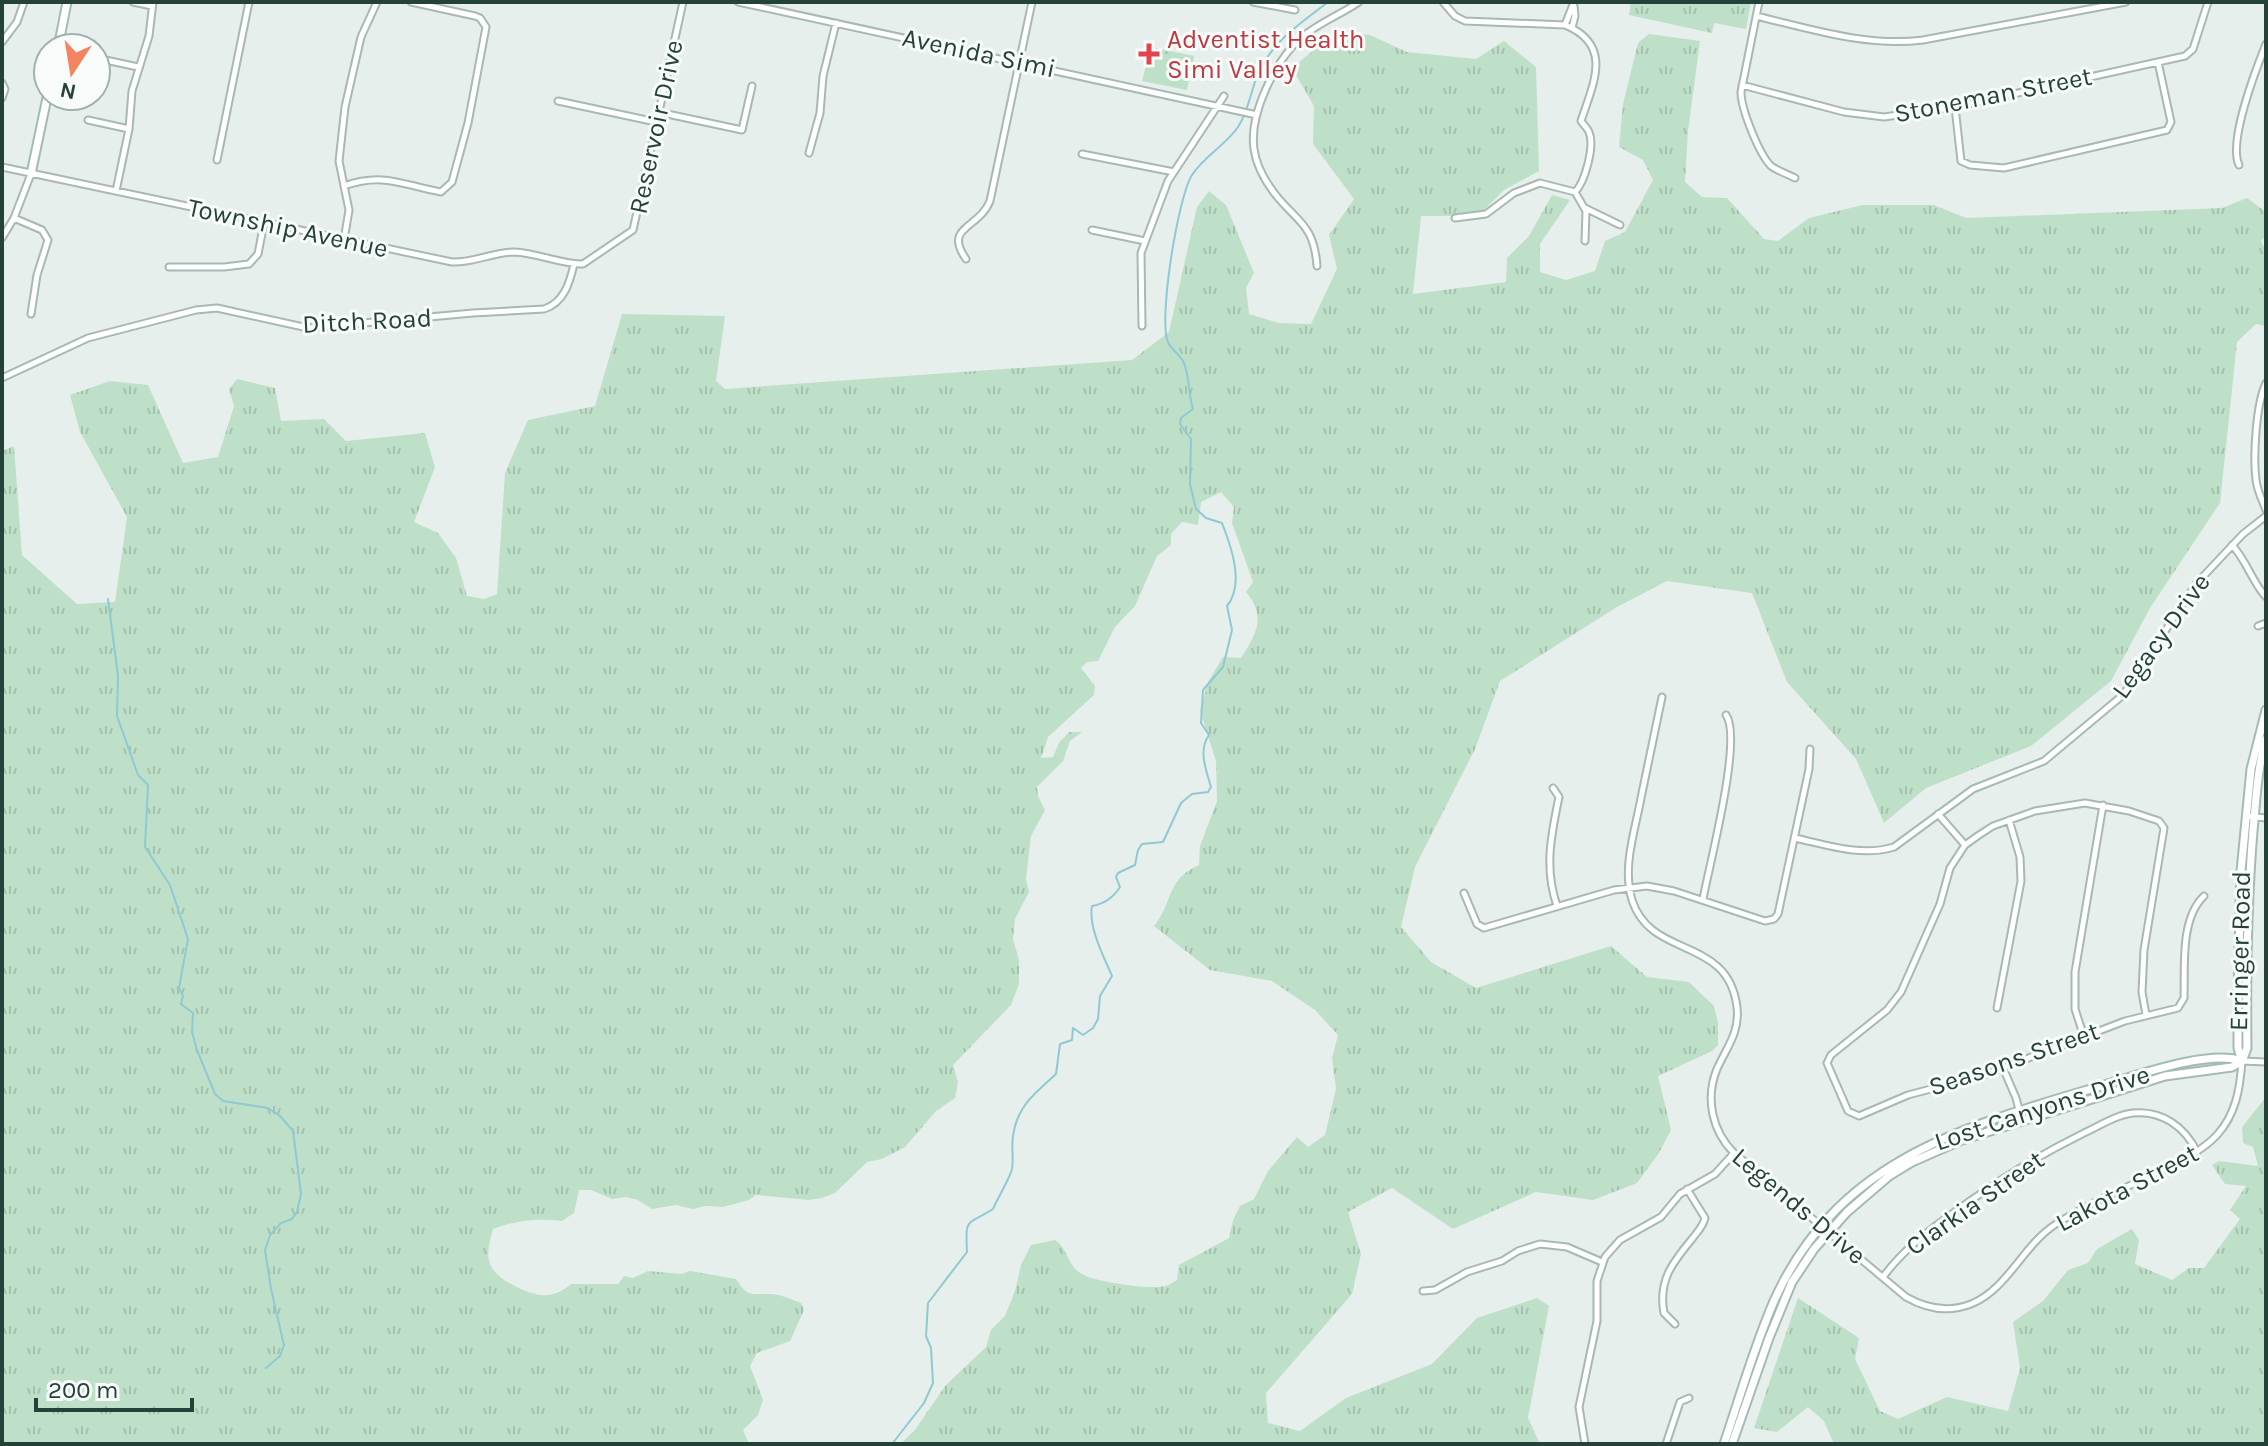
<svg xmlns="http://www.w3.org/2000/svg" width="2268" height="1446" font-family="Karla,sans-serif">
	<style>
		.grass { fill: url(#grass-tufts) }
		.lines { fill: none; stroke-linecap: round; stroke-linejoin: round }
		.stream { stroke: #8ec9d4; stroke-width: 2 }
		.street-casing { stroke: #a8b8b2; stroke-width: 9 }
		.secondary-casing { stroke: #a4bbb3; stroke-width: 11 }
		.street { stroke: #fff; stroke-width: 5 }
		.secondary { stroke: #fff; stroke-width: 7 }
		.health-dot { fill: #e0444e; stroke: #f7fbf9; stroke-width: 3 }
		.labels { text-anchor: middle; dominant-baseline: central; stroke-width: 6; stroke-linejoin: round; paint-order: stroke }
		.health-label { font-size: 26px; fill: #be3a42; stroke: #f7fbf9; text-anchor: start }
		.street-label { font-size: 26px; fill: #24423a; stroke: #f7fbf9 }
	</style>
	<defs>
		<pattern id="grass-tufts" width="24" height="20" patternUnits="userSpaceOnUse" patternTransform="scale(2)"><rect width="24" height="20" fill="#bfe0c8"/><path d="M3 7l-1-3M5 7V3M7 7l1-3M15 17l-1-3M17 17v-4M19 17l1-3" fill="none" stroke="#a4c1ad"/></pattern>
	</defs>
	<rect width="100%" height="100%" fill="#e6efeb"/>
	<path class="grass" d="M1631,2H1751L1746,29L1714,23L1712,33L1629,15Z
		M1337,31L1370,35L1407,52L1476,59L1504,41L1536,67L1539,171L1504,190L1484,210L1450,216H1421L1413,294L1506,282L1507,258L1529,236L1552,195L1570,200L1540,244V272L1566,280L1595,271L1605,241L1625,232L1653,180L1643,160L1619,147L1623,104L1638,43L1649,34L1700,41L1688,131L1685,182L1702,197L1727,198L1764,239L1778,241L1809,218L1863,205H1934L1966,218L2222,208L2247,198L2266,212V236L2261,241L2266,251V326L2256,324L2237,342L2220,503L2150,608L2111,681L2031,746L1926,788L1884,823L1856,759L1787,682L1752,593L1667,581L1617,607L1500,681L1475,749L1415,867L1401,927L1431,962L1476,988L1611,946L1647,977L1689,982L1714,1006L1718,1022V1045L1712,1051L1658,1076L1671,1130L1659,1153L1637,1183L1593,1200L1536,1192L1453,1229L1392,1188L1348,1212L1361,1254L1352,1294L1266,1393L1268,1423L1300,1431L1346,1398L1432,1364L1477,1318L1537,1298L1549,1306L1528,1418L1540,1444H900L915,1430L945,1386L986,1347L991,1330L1005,1316L1015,1291L1021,1265L1031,1245L1055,1240C1068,1248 1067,1266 1082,1274C1095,1282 1151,1290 1165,1286C1170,1285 1173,1282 1177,1280L1179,1265L1229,1238L1233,1220L1240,1206L1254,1199L1268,1171L1297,1137L1308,1147L1325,1135L1336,1089L1332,1058L1338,1035L1315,1010L1272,981L1210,970L1154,926C1174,902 1165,880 1199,865L1200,846L1217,801L1216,761L1200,711L1208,682L1223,657L1241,658C1256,634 1267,617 1246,592L1253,582L1232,523L1234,507L1221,492L1201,502L1198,525L1182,522L1171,534V545L1157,556L1135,606L1115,627L1098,661L1087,662L1081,668L1095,686L1094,695L1048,737L1041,758L1053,757L1059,743L1069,732H1082L1070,741L1063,761L1037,787L1038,796L1045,810L1031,836L1026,879L1029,892L1015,919L1013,939L1019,960V984L1011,1005L953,1065L958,1082L955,1098L936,1111L905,1147L882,1159L867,1162L835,1193L822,1198L809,1200L756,1195L749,1200L723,1207L705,1206L693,1209L676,1205L652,1209L638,1200L626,1197L612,1199L591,1190H579L574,1213L562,1221C538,1218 516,1220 493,1229C490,1241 485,1255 491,1266C496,1276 505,1281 515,1286C536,1297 552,1300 571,1284H618L624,1276L633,1278L648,1271L682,1274L690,1271L736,1279C748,1297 750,1294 769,1294C780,1294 791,1299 801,1303L804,1310L790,1341L757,1353L750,1366L763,1400L758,1415L743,1430L749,1444H2V451L14,446L22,555L77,604L115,602L127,517L80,432L70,395L110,381L148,385L183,463L218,457L234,406L229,389L237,379L275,388L281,421L324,419L346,441L425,433L435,467L414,522L438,533L456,558L467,596L484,599L497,594L505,473L528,420L595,406L622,314L725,316L716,381L725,389L1132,360L1169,332L1197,207L1209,191L1226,205L1254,273L1246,288L1249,314L1279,323L1311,324L1337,269L1329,235L1354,199L1313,144L1314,106L1292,68Z
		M1156,48L1194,56L1187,90L1142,81L1150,51Z
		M2266,1097V1444H1834L1824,1421L1808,1407L1777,1432L1754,1428L1798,1298L1859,1338L1855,1359L1880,1411L1898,1419L1947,1397L2008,1411L2020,1368L2013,1322L2043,1301L2068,1270L2088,1263L2097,1249L2132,1229L2139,1240L2135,1264L2172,1280L2189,1268H2204L2240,1219L2230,1210L2246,1186L2225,1184L2212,1165L2219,1161L2258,1166L2253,1147L2243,1143L2242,1127Z"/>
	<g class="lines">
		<path class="stream" d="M108,599L118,676L117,716L138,775L148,785L145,847L170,885L188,939L179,988L183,996L181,1004L193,1013L192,1032L197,1050L215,1094L223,1101L268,1108L280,1116L293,1131L301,1194L297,1212L292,1219L281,1223L270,1235L265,1250L271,1289L284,1345L280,1356L266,1368
			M892,1444L924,1403L933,1383L931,1348L926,1336L928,1303L967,1252C965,1217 966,1226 993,1209C997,1199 1010,1178 1012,1169C1014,1158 1011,1147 1013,1136C1017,1106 1035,1093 1056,1074L1060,1044L1072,1040L1073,1028L1083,1035L1093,1028L1098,1019L1100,996L1112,976C1104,957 1088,927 1092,906C1104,904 1113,898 1120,887L1116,877L1118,873L1135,865L1138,850L1142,844L1163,842L1181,803L1192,794L1208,792L1211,787C1206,770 1198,750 1209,735L1201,723L1203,690L1223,667L1232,630L1227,606C1245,584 1231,546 1222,523L1206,518L1196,509L1190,484L1191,439L1180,424L1181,418L1193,409C1188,394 1190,375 1183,361C1179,354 1171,349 1168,342C1158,320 1178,197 1192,175C1204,156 1226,145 1238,127C1248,112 1251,92 1257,76C1271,42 1300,24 1328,2"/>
		<defs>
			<path id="street" d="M133,2L152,6
				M738,2L1257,115
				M1253,2L1295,10
				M1443,2L1455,16L1465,21L1565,25C1614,45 1593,84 1581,121C1583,124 1588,129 1589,132C1595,146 1585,182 1575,192L1586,211L1585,241
				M1759,2L1741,92C1741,109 1759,154 1771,166C1778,171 1787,174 1795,178
				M1756,16C1811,29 1866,47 1923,40L2126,2
				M1565,25L1574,2
				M1572,28L1575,16L1574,6
				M2,42L17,22L24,2
				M101,59L138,67
				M2,83L5,89L2,98
				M1742,85L1844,112L1884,117L1955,107L2185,56L2193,49L2208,2
				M558,101L656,122
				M1955,107L1961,161L1970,165L2004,168L2167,130L2171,122L2158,62
				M658,112L742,130L752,86
				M88,120L129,129
				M809,153L820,113L823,76L836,23
				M1082,154L1174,172
				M217,160L249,2
				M2239,165C2228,142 2256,69 2266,44
				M2,167L452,262C474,263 493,252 514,252C538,253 560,264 583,264L633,230L683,2
				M344,186C384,172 402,185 441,192L452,182L468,123L486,27L480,18L475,16L411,2
				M116,191L129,129L132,91L149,36L153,2
				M1585,208L1620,225
				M14,218L42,230L48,240L37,275L31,314
				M1455,218L1486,214L1514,193L1540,183L1575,192
				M1092,230L1145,241
				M2,238L14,218L31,174
				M344,240L349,210L339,161L345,107L361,37L377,2
				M966,259C943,226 979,229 990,201L1032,2
				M1317,266C1314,224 1297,222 1275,194C1265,181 1256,164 1254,149C1249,114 1275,61 1301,38C1318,23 1340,15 1359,2
				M169,267H224L249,264L258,254L264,223
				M1142,326L1141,253L1168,181L1224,96
				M2,378L88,338L196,310L217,308L308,328L473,313L544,309C564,303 570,282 574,264
				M2266,383C2256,404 2253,456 2256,480C2257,490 2262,500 2266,510
				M2232,545C2247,561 2252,582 2266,597
				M2258,626L2266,623
				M1662,697C1655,730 1648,764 1641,798C1635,831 1622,867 1632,900C1651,960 1728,935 1737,1007C1740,1032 1727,1047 1717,1069C1705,1098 1712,1131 1734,1153L1906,1297C1927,1309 1948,1313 1971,1304C2008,1289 2023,1245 2056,1224C2090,1202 2129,1187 2166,1168C2184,1159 2203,1150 2217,1135C2236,1114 2240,1089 2242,1061L2266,1062
				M1553,788L1559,797C1551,836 1544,868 1557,906
				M1938,814L1965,845
				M2246,816L2266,818
				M1795,838C1827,845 1861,857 1894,847L1973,789L2044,761L2123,695L2196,584L2243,534L2266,516
				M1464,893L1477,924L1484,928L1614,890L1647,886L1674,891L1765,921L1774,919L1778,914L1809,769L1810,749
				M1703,899C1709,866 1743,738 1726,715
				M1997,1008L2021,881L2020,857L2009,820
				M2146,1015L2142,992L2144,950L2164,828L2159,821L2129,811L2085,803L2035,811L1993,826L1979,835L1965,845L1950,868L1940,904L1901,992L1887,1010L1831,1055L1827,1063L1848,1111L1859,1116L1908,1095L1984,1075L2125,1021L2178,1008L2184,998C2185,966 2180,919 2204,896
				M2084,1037L2075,1009V972L2103,805
				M2003,1068L2016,1098L2022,1121
				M1883,1277C1903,1250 1928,1231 1956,1211C1999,1180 2034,1158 2082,1134C2098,1127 2115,1115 2133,1113C2162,1110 2185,1127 2197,1152
				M1423,1291L1435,1290L1467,1272L1502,1261L1518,1251L1540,1244L1567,1247L1602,1262
				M1675,1324L1664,1313C1658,1281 1672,1263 1692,1239C1697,1232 1703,1227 1705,1218L1687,1189
				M1585,1444L1579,1407L1597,1321V1281L1605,1257L1620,1240L1661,1217L1680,1194L1715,1174L1734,1153
				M1666,1444L1680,1402L1689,1398"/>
			<path id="secondary" d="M58,48L67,2
				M31,174L48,93
				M2243,1059L2247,1048C2246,975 2247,903 2253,831C2256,801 2257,769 2266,739
				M2242,1061L2238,1048V993L2241,871L2251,769L2266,710
				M1724,1444C1740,1397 1754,1347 1774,1301C1838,1159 1963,1127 2101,1086C2135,1076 2209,1049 2242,1061
				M1732,1444L1769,1338L1792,1282L1814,1249L1847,1212L1889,1176L1912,1162L1962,1140L2165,1076L2232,1067L2242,1061"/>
		</defs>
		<use href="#street" class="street-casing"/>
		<use href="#secondary" class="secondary-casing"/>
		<use href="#street" class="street"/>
		<use href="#secondary" class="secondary"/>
	</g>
	<path class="health-dot" d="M1145 42h8v8h8v8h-8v8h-8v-8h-8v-8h8z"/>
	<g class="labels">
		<g class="health-label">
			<text x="1167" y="39">Adventist Health<tspan x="1167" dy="30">Simi Valley</tspan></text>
		</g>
		<g class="street-label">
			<text transform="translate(979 53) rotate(12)">Avenida Simi</text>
			<text transform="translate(1993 95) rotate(-11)">Stoneman Street</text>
			<text transform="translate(656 127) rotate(-78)">Reservoir Drive</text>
			<text transform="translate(288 228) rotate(12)">Township Avenue</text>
			<text transform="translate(367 321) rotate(-3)">Ditch Road</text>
			<text transform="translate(2161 636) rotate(-54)">Legacy Drive</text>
			<text transform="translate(2240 951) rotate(-89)">Erringer Road</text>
			<text transform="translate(2014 1059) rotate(-19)">Seasons Street</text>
			<text transform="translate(2042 1108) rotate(-18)">Lost Canyons Drive</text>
			<text transform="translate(2127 1188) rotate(-28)">Lakota Street</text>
			<text transform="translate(1975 1203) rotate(-35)">Clarkia Street</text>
			<text transform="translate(1799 1206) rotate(40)">Legends Drive</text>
		</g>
	</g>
	<rect width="2268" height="1446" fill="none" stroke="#24423a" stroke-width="8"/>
	<g transform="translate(72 72) rotate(192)"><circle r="38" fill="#f7fbf9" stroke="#a3b1ad" stroke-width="2"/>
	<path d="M0-6L14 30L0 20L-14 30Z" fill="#f4845f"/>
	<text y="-12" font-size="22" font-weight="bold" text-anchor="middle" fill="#24423a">N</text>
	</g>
	<path d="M36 1398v12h156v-12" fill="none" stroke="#24423a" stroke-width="4"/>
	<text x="48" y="1398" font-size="24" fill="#24423a" stroke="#f7fbf9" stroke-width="6" paint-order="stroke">200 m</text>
</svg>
